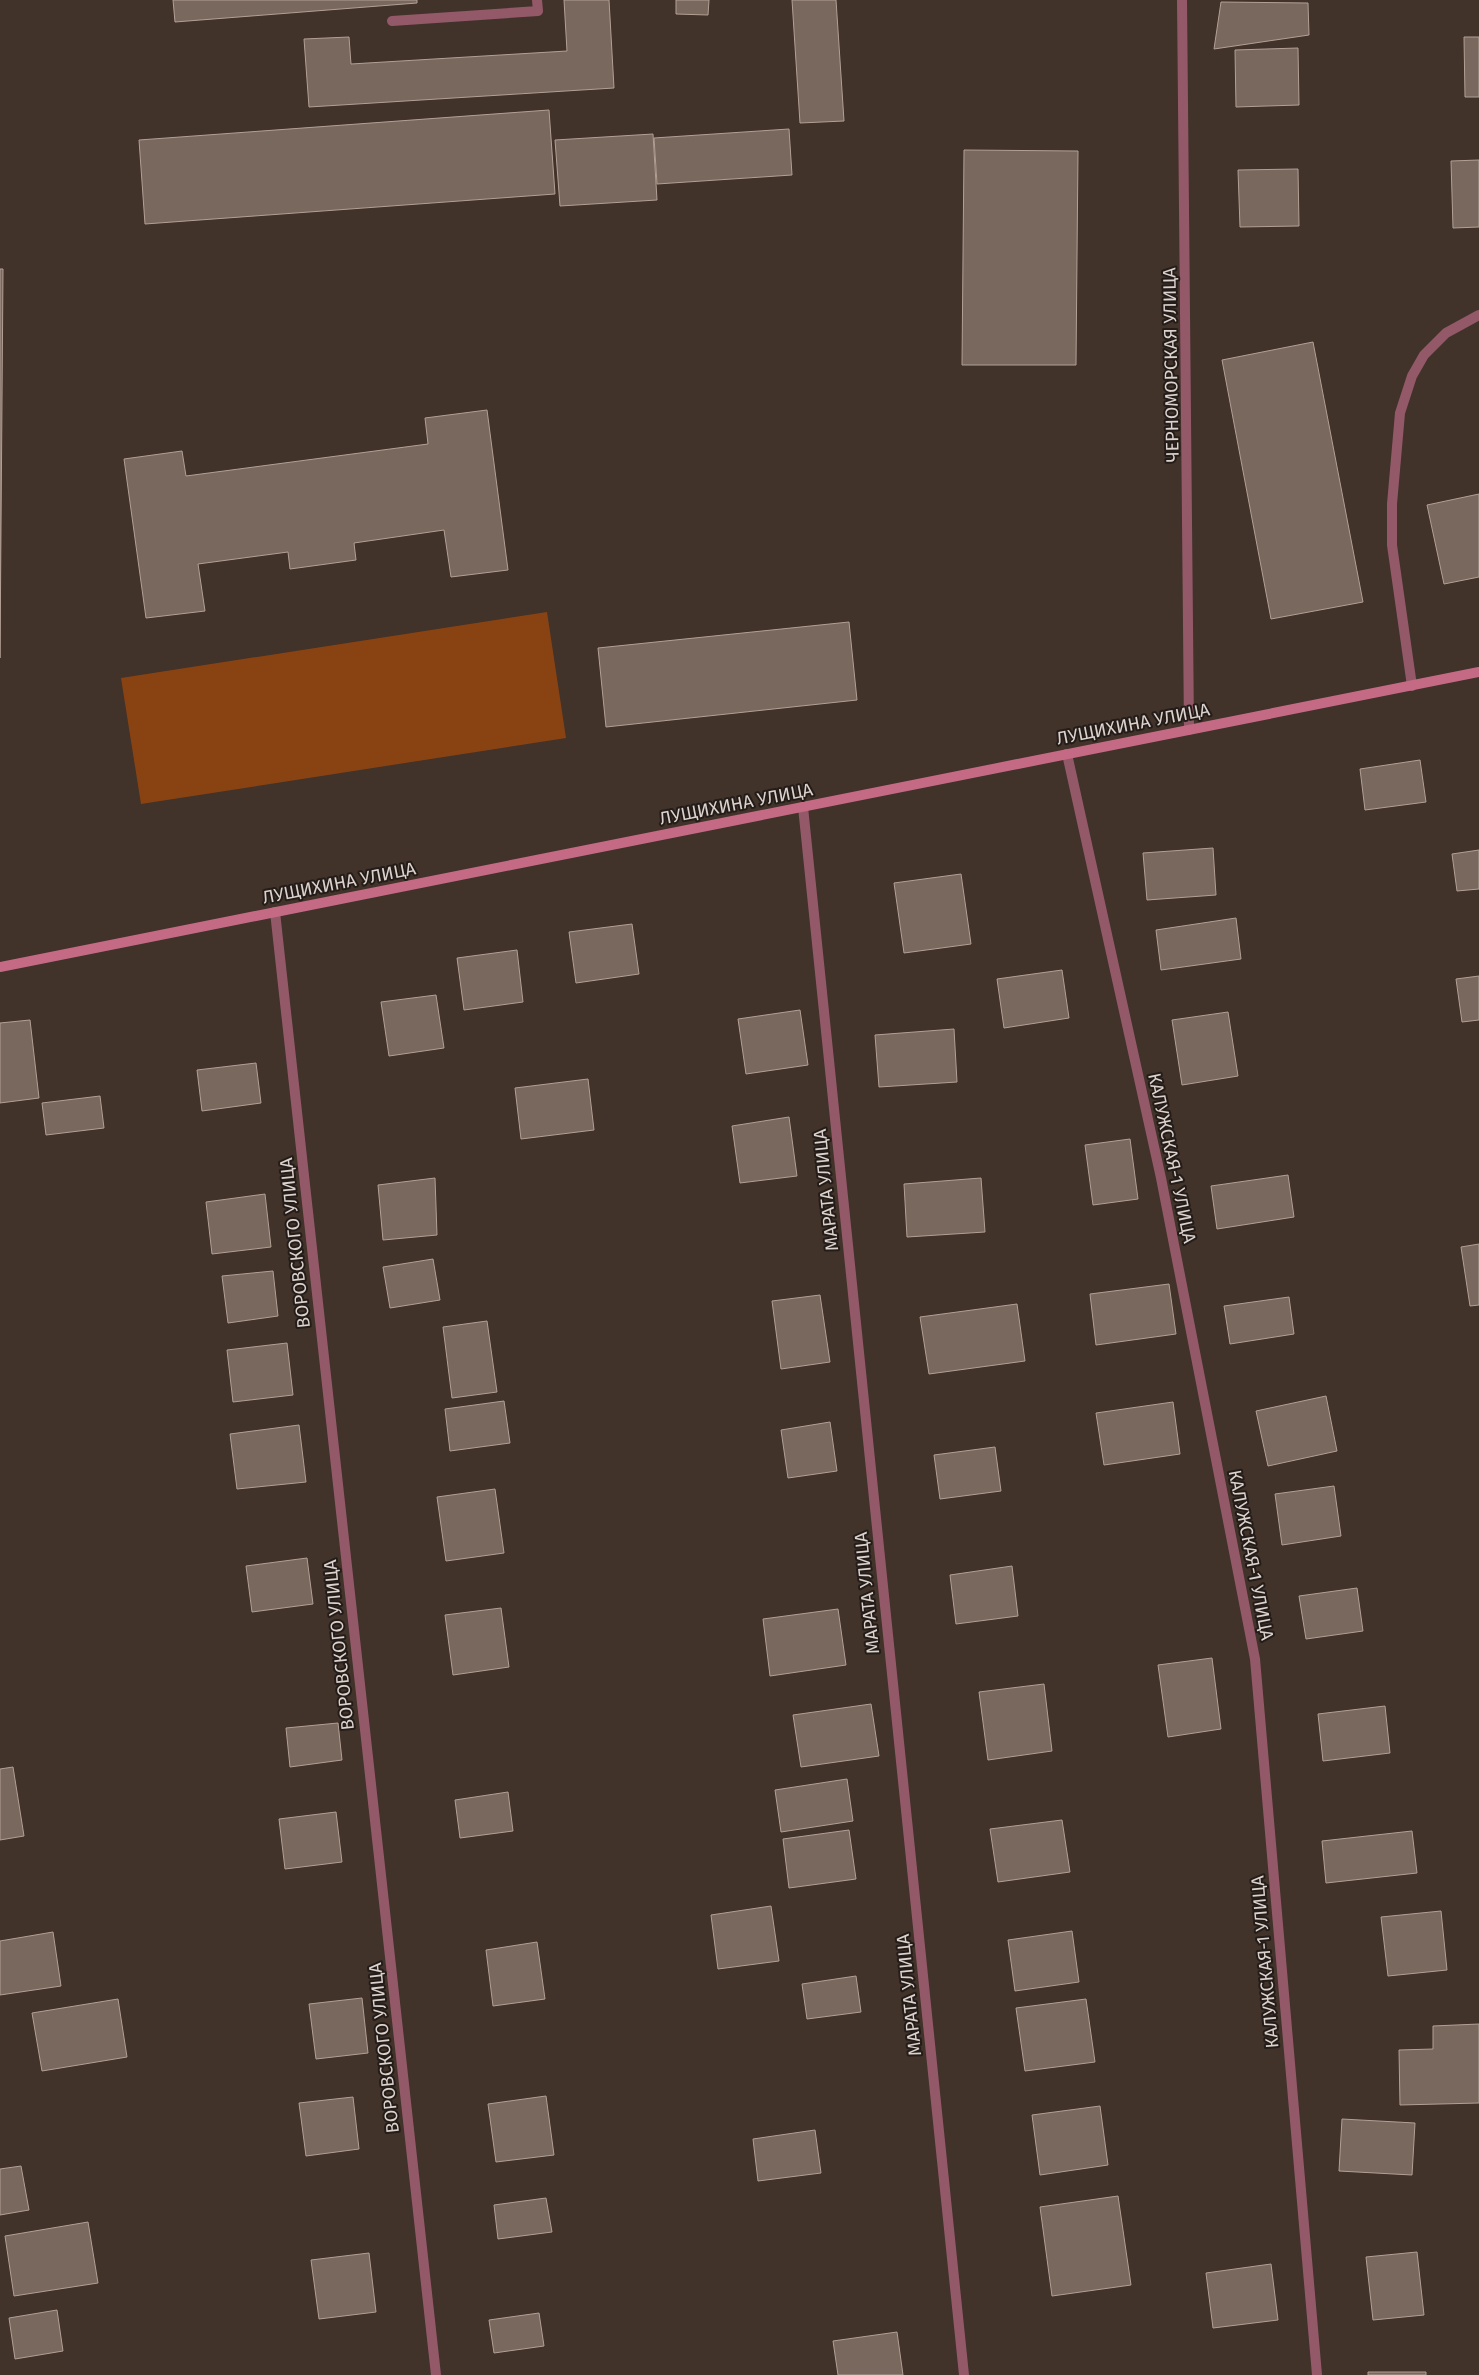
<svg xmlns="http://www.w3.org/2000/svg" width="1479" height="2375" font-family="'Fira Sans',sans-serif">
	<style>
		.green { fill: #894313 }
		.building { fill: #79685e; stroke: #b3a095 }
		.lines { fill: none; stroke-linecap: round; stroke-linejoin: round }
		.lane { stroke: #935969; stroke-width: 10 }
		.street { stroke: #935969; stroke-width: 10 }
		.secondary { stroke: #c56a85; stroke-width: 10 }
		.labels { text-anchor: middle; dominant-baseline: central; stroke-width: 4; stroke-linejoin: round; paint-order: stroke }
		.street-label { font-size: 18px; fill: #dcd2cd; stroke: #231c18 }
	</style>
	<rect width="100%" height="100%" fill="#41322a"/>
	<path class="green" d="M547,612L566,738L141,804L121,678Z"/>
	<path class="building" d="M173,0H417V3L175,22Z
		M564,0H609L614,88L309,107L304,39L349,37L351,64L567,51Z
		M676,0H709L708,15L676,14Z
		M792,0H836L844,121L800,123Z
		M1221,2L1308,3L1309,35L1214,49Z
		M1464,37H1479V97H1465Z
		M1298,48L1299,105L1236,107L1235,50Z
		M549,110L555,194L145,224L139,140Z
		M789,129L792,175L657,184L654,138Z
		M653,134L657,200L560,206L555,140Z
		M964,150L1078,151L1076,365H962Z
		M1479,160V227L1453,228L1451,161Z
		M1298,169L1299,226L1240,227L1238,170Z
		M0,269H3L0,658Z
		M1313,342L1363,602L1271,619L1222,360Z
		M487,410L508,570L451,577L444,530L354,543L356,560L290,569L288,552L198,564L205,611L146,618L124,459L182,451L186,476L428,444L425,418Z
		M1479,494V577L1444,584L1427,505Z
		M849,622L857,700L606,727L598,648Z
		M1420,760L1426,802L1365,810L1360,769Z
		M1213,848L1216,895L1147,900L1143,853Z
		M1479,850V889L1457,891L1452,854Z
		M961,874L971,944L904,953L894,883Z
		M1236,918L1241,959L1161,970L1156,930Z
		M632,924L639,974L576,983L569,932Z
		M517,950L523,1002L464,1010L457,958Z
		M1062,970L1069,1018L1004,1028L997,979Z
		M1479,976V1020L1462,1022L1456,979Z
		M436,995L444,1048L389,1056L381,1002Z
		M800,1010L808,1065L746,1074L738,1019Z
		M1228,1012L1238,1076L1182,1085L1172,1020Z
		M30,1020L39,1098L0,1103V1023Z
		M954,1029L957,1082L879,1087L875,1035Z
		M256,1063L261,1103L202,1111L197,1070Z
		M588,1079L594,1130L521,1139L515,1088Z
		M100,1096L104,1128L46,1135L42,1103Z
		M789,1117L797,1176L740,1183L732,1126Z
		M1130,1139L1138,1199L1093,1205L1085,1145Z
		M1288,1175L1294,1217L1217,1229L1211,1186Z
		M435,1178L437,1235L383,1240L378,1185Z
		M981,1178L985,1232L907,1237L904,1184Z
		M265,1194L271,1247L212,1254L206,1202Z
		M1479,1244V1305L1470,1306L1461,1247Z
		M433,1259L440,1300L390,1308L383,1267Z
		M273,1271L278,1316L228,1323L222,1276Z
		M1169,1284L1176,1334L1096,1345L1090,1294Z
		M820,1295L830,1362L781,1369L772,1301Z
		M1289,1297L1294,1334L1230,1344L1224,1306Z
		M1017,1304L1025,1361L929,1374L920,1317Z
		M487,1321L497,1392L452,1398L443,1327Z
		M287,1343L293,1395L233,1402L227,1350Z
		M1326,1396L1337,1451L1268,1466L1256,1411Z
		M504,1401L510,1443L450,1451L445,1409Z
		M1173,1402L1180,1454L1104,1465L1096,1413Z
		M830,1422L837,1471L788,1478L781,1430Z
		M299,1425L306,1482L237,1489L230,1434Z
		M995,1447L1001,1491L940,1499L934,1455Z
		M1334,1486L1341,1536L1282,1545L1275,1494Z
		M495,1489L504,1553L446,1561L437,1497Z
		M307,1558L313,1604L252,1612L246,1566Z
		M1012,1566L1018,1616L956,1624L950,1575Z
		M1357,1588L1363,1631L1306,1639L1299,1596Z
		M501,1608L509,1667L453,1675L445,1615Z
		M838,1609L846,1665L770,1676L763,1619Z
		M1212,1658L1221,1729L1168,1737L1158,1665Z
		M1044,1684L1052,1751L988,1760L979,1692Z
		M871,1704L879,1756L801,1767L793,1715Z
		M1385,1706L1390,1753L1323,1761L1318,1714Z
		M338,1723L342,1760L290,1767L286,1728Z
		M13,1767L24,1836L0,1840V1769Z
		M847,1779L853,1821L781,1832L775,1790Z
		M508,1792L513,1831L460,1838L455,1800Z
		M336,1812L342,1862L285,1869L279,1819Z
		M1062,1820L1070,1872L998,1882L990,1829Z
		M849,1830L856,1879L789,1888L783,1839Z
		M1412,1831L1417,1873L1326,1883L1322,1841Z
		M771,1906L779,1961L718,1969L711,1915Z
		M1441,1911L1447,1970L1388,1976L1381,1917Z
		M1072,1931L1079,1982L1015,1991L1008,1940Z
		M53,1932L61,1986L0,1995V1941Z
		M537,1942L545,1999L493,2006L486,1950Z
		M856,1976L861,2012L807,2019L802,1984Z
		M362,1998L368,2053L316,2059L309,2004Z
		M118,1999L127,2057L42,2071L32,2013Z
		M1086,1999L1095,2062L1025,2071L1016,2008Z
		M1479,2024V2103L1400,2105L1399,2050L1433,2049V2026Z
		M546,2096L554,2155L496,2162L488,2104Z
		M353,2097L359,2149L306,2156L299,2103Z
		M1100,2106L1108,2165L1040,2175L1032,2115Z
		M1342,2119L1415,2123L1412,2175L1339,2171Z
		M815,2130L821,2173L758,2181L753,2139Z
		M21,2166L29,2210L0,2215V2169Z
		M1118,2196L1131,2285L1052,2296L1040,2207Z
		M546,2198L552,2232L498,2239L494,2205Z
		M88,2222L98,2283L14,2296L5,2236Z
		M1417,2252L1424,2315L1373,2320L1366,2257Z
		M369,2253L376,2312L319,2319L311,2260Z
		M1271,2264L1278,2320L1213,2328L1206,2273Z
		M57,2310L63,2351L15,2359L9,2318Z
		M539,2313L544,2346L494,2353L489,2320Z
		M897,2332L903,2375H838L833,2341Z
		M1368,2372H1426V2375H1368Z"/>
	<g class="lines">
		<path class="lane" d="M392,21L538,11L537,0"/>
		<path class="street" d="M1182,0L1189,730
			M1412,686L1392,545V504L1400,413L1412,376L1424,355L1446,333L1479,315
			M1067,754L1161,1178L1255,1659L1317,2375
			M803,807L964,2375
			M275,912L436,2375"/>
		<path class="secondary" d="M0,967L1479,672"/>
	</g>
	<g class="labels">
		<g class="street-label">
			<text transform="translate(1171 365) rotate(-91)">ЧЕРНОМОРСКАЯ УЛИЦА</text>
			<text transform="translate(1133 724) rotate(-11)">ЛУЩИХИНА УЛИЦА</text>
			<text transform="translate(736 804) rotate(-11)">ЛУЩИХИНА УЛИЦА</text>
			<text transform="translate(339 883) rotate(-11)">ЛУЩИХИНА УЛИЦА</text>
			<text transform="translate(1172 1158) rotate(78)">КАЛУЖСКАЯ-1 УЛИЦА</text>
			<text transform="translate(826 1190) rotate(-96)">МАРАТА УЛИЦА</text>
			<text transform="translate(295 1243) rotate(-96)">ВОРОВСКОГО УЛИЦА</text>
			<text transform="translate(1251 1555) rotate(79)">КАЛУЖСКАЯ-1 УЛИЦА</text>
			<text transform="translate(867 1593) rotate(-96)">МАРАТА УЛИЦА</text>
			<text transform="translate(339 1645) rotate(-96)">ВОРОВСКОГО УЛИЦА</text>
			<text transform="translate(1265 1962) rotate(-95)">КАЛУЖСКАЯ-1 УЛИЦА</text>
			<text transform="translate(909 1995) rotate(-96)">МАРАТА УЛИЦА</text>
			<text transform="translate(384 2048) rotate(-96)">ВОРОВСКОГО УЛИЦА</text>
		</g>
	</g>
</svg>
